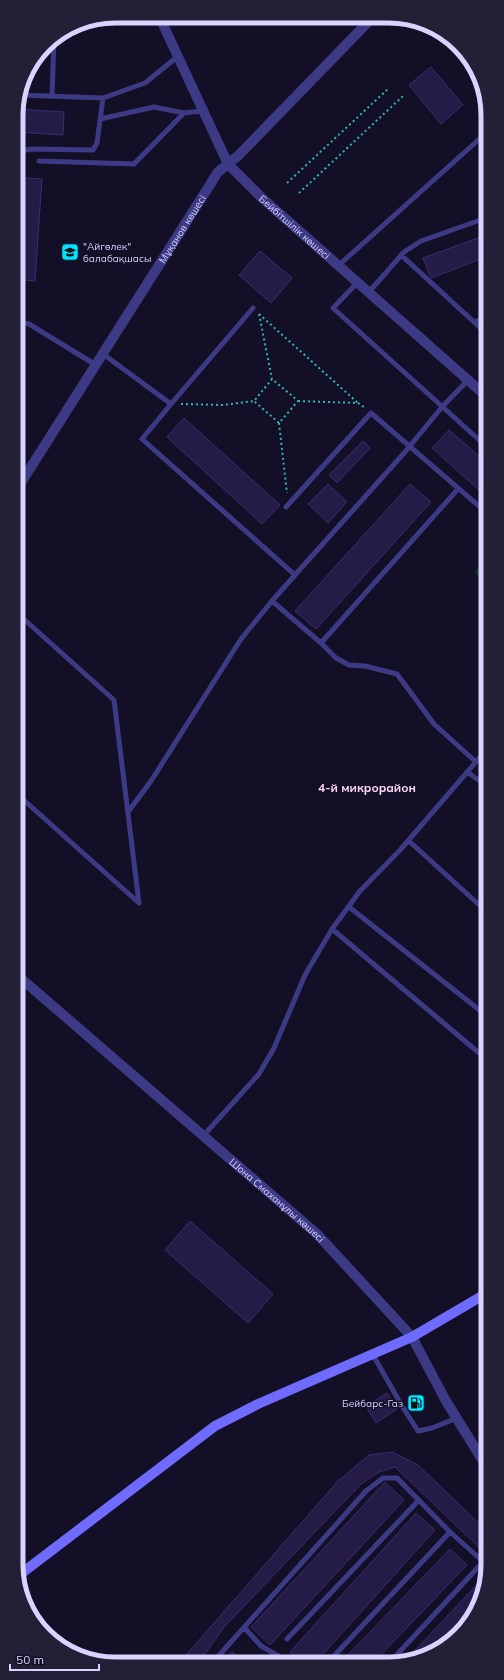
<svg xmlns="http://www.w3.org/2000/svg" width="504" height="1680" font-family="Mulish,sans-serif">
	<style>
		.green { fill: #12302f }
		.building { fill: #241b47; stroke: #3b2d73 }
		.lines { fill: none; stroke-linecap: round; stroke-linejoin: round }
		.path { stroke: #2fb8b0; stroke-width: 2; stroke-dasharray: 2 3; stroke-linecap: butt }
		.service { stroke: #3d3a85; stroke-width: 5 }
		.minor { stroke: #3d3a85; stroke-width: 10 }
		.secondary { stroke: #6f6bff; stroke-width: 10 }
		.labels { text-anchor: middle; dominant-baseline: central; stroke-width: 3; stroke-linejoin: round; paint-order: stroke }
		.street-label { font-size: 10px; fill: #d9d4ff; stroke: #130f26 }
		.poi-label { font-size: 10px; fill: #d9d4ff; stroke: #130f26; text-anchor: start }
		.quarter-label { font-size: 12px; font-weight: bold; fill: #ffd6f0; stroke: #130f26 }
		.rim { fill: none; stroke: #d9d4ff; stroke-width: 5 }
	</style>
	<rect width="100%" height="100%" fill="#130f26"/>
	<path class="green" d="M487,558V583L474,572Z"/>
	<path class="building" d="M431,67L463,105L441,124L409,85Z
		M16,109L64,112L63,135L16,132Z
		M16,177L42,179L35,281L16,279Z
		M486,235V257L431,278L423,258Z
		M260,251L292,278L271,303L239,275Z
		M184,418L280,505L262,524L167,437Z
		M449,430L487,463V497L432,448Z
		M363,441L370,448L337,483L329,475Z
		M328,484L347,502L328,523L308,504Z
		M410,484L431,502L316,629L295,611Z
		M190,1221L273,1294L248,1323L165,1250Z
		M387,1393L397,1409L376,1423L366,1406Z
		M392,1452L418,1465L488,1532V1556L395,1467L379,1472L362,1483L225,1626L199,1662H180L337,1482L369,1455Z
		M385,1482L404,1500L270,1645L251,1627Z
		M416,1513L435,1530L316,1662H301L290,1652Z
		M450,1549L467,1565L374,1662H341Z
		M486,1575L481,1603L464,1630L439,1651L404,1662Z
		M232,1652L244,1662H223Z"/>
	<g class="lines">
		<path class="path" d="M287,183L389,88
			M299,193L403,96
			M259,314L358,403
			M259,314L272,379
			M298,401L358,403L365,408
			M181,404L223,405L254,401L272,379L298,401L279,423L254,401
			M279,423L287,493"/>
		<path class="service" d="M19,95L103,98L145,83L177,57
			M52,96L54,39
			M100,119L154,107L184,113
			M16,152L31,149L93,150L97,143L103,98
			M39,161L134,164L184,113L202,111
			M401,255L486,333
			M339,265L486,133
			M358,282L333,308L487,447
			M369,292L404,252L421,241L486,218
			M16,321L29,324L96,365
			M474,322L486,317
			M103,354L171,404L142,439L295,575L405,452L442,407L469,379
			M171,404L253,308
			M286,507L371,413L487,513
			M295,575L272,601L321,643L458,489
			M17,613L114,700L139,903L17,794
			M321,643L336,658L349,665L365,666L397,674L434,724L476,762
			M467,772L487,786
			M128,812L151,781L241,639L272,601
			M409,841L487,912
			M349,907L487,1016
			M332,929L485,1058L487,1055
			M203,1136L259,1074L274,1048L305,975L332,929L360,891L401,849L487,749
			M373,1355L402,1406L418,1431L432,1428L457,1418
			M244,1627L261,1646L289,1662
			M287,1639L419,1500
			M332,1658L450,1532
			M213,1662L366,1491L383,1478H397L450,1532L488,1566
			M268,1662L275,1655
			M390,1662L483,1562"/>
		<g class="minor">
			<path id="s1" d="M159,16L228,164L262,198L486,396"/>
			<path id="s2" d="M17,489L218,172L239,155L372,18"/>
			<path id="s3" d="M17,975L317,1234L412,1337L446,1401L488,1469"/>
		</g>
		<path class="secondary" d="M18,1576L215,1426L258,1404L412,1337L487,1293"/>
	</g>
	<defs>
		<symbol id="school-square" viewBox="-11 -11 22 22"><rect x="-9" y="-9" width="18" height="18" rx="4" fill="#00e5ff" stroke="#130f26"/><path d="M0-5L7-2L0 1L-7-2ZM-4 1L0 2.5L4 1V4Q0 6-4 4Z" fill="#111"/></symbol>
		<symbol id="fuel-square" viewBox="-11 -11 22 22"><rect x="-9" y="-9" width="18" height="18" rx="4" fill="#00e5ff" stroke="#130f26"/><path d="M-5.5-6h7V0h2V4h1.3V-2.5L3-4.5l.8-.8L6-3V5H2.5V1h-1V6h-7ZM-4.2-4.7v3.2H.2V-4.7Z" fill="#111"/></symbol>
	</defs>
	<g fill-rule="evenodd">
		<use href="#school-square" x="60" y="242" width="20" height="20"/>
		<use href="#fuel-square" x="406" y="1393" width="20" height="20"/>
	</g>
	<g class="labels">
		<g class="street-label">
			<text stroke="none"><textPath href="#s1" startOffset="255">Бейбітшілік көшесі</textPath></text>
			<text stroke="none"><textPath href="#s2" startOffset="308">Мұқанов көшесі</textPath></text>
			<text stroke="none"><textPath href="#s3" startOffset="344">Шона Смаханұлы көшесі</textPath></text>
		</g>
		<g class="poi-label">
			<text x="83" y="246">"Айгөлек"<tspan x="83" dy="12">балабақшасы</tspan></text>
			<text x="403" y="1403" text-anchor="end">Бейбарс-Газ</text>
		</g>
		<g class="quarter-label">
			<text x="367" y="787">4-й микрорайон</text>
		</g>
	</g>
	<path d="M0 0H504V1680H0ZM115 23H389A92 92 0 0 1 481 115V1565A92 92 0 0 1 389 1657H115A92 92 0 0 1 23 1565V115A92 92 0 0 1 115 23Z" fill="#231f37" fill-rule="evenodd"/>
	<path class="rim" d="M115 23H389A92 92 0 0 1 481 115V1565A92 92 0 0 1 389 1657H115A92 92 0 0 1 23 1565V115A92 92 0 0 1 115 23Z"/>
	<path d="M10 1664v6h89v-6" fill="none" stroke="#d9d4ff" stroke-width="2"/>
	<text x="16" y="1664" font-size="12" fill="#d9d4ff" stroke="#130f26" stroke-width="3" paint-order="stroke">50 m</text>
</svg>
